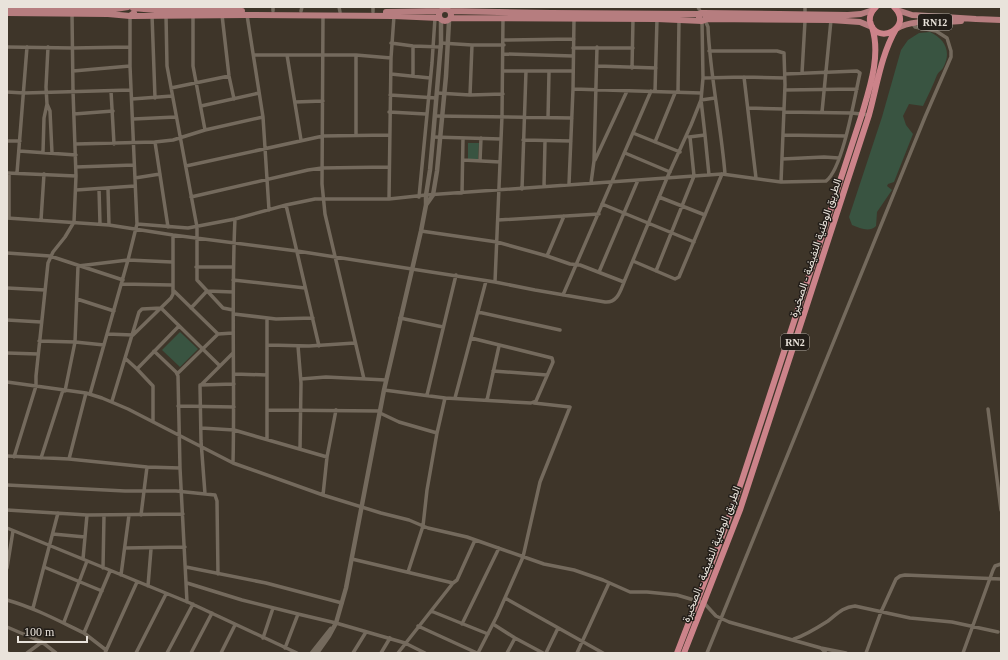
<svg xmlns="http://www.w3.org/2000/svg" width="1008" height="660" font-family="'Times New Roman',Vazirmatn,serif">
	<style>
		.green { fill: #395441 }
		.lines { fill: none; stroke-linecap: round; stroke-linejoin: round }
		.minor { stroke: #746a5d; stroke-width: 3.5 }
		.tertiary { stroke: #746a5d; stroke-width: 4.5 }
		.primary { stroke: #b67d7f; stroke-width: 6 }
		.trunk { stroke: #cc838a; stroke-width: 6 }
		.labels { text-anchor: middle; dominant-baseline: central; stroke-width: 3; stroke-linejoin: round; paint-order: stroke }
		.shield { fill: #221d18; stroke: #ada8a0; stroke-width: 1 }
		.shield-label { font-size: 10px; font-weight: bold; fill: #e9e3db }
		.street-label { font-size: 11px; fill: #e9e3db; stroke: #221d18 }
	</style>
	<rect width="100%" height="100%" fill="#3e3529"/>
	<path class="green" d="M930,32C945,39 952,52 943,68C942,70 938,72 937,75C933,85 928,96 923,106L909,104L903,116L906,125L913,134L894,182L888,184L887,186L892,190L877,212L876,226C869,233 860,228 852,225L849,217L882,117L901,50L908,40L919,33Z
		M468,143H479L478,159H468Z
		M180,332L198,349L180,367L162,350Z"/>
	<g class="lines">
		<path class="minor" d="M339,7L340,12
			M373,7V12
			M698,7L701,13
			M273,11V7
			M301,11L302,7
			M193,14V66L205,130
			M152,15L155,98
			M166,15L167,66L197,227V280L223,308L233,310
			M222,15L229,76L234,99
			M247,15L263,117L269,210
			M805,15V7
			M323,16L322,184L325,214L364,379
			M705,20L708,27C710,76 721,124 725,174
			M702,21L703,78
			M504,40L574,39
			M391,43L413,46L441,47
			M441,43L472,45
			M7,47L73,48L130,47
			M48,47L46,87L47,104L50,111L52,153
			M573,48H633
			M709,51H777L784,53L785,85L781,182
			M504,54L573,56
			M254,55H356L391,58
			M287,55L301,140
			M356,55V135
			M598,66L656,68
			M632,68L633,19
			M73,71L130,66
			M503,71H573
			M802,73L805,21
			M391,74L430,78
			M413,76V46
			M744,77L756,178
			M171,88L229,76
			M573,89L701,93
			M785,90L857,89
			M111,91L114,144
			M7,92L24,93L131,90
			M655,92L657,19
			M678,92L679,20
			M437,93L470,95L503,94
			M390,95L436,98
			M470,95L472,45H504
			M132,99L172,96
			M295,102L323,101
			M201,106L259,93
			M748,108L784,109
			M389,112L426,114
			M784,112L852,113L869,115
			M822,112L831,20
			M74,114L113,111
			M435,116L572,118
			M548,118L549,72
			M133,119L176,117
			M633,133L680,152
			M705,135L701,100L715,98
			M783,135L846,136
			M433,137L501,139
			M689,137L705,135L709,175
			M523,140L571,141
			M7,141H20
			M155,142L168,227
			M655,142L675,93
			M76,144L155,142L173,140L205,130L263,117
			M19,151L76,155
			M43,152L44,118L47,104
			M625,153L670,172
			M782,159L824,157L839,158
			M463,160L500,162
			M595,160L627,91
			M480,161L481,138
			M186,166L323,136L389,135
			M76,167L134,165
			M7,173L76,176
			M9,173V218
			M17,173L27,47
			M135,178L160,174
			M591,183L594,161L597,47
			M569,184L573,89L574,19
			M544,186L545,141
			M99,189L100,224
			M108,189L109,225
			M522,189L526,71
			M76,190L135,186
			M462,193L463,138
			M191,197L308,170L322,168L389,167
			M419,197L432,63L435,18
			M659,197L705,215
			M389,199L391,58L394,16
			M602,204L694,242
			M286,205L319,346
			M7,218L109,225L173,235L297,251L495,282L535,290L605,302C617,303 620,292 624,282
			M41,220L44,174
			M498,220L599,214
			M137,224L188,228L235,219L286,205L315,199H389L426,195L722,174L781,182L826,181C843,169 855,95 860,73L857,71L785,74
			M421,231L497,242L547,256L570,264L580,265L624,282L667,178L691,125L701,100L703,78L744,77L785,78
			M7,253L50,256L123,280
			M547,256L564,216
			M633,261L675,279L679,277L722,174
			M196,267H233
			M656,271L694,176L690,137
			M599,272L638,180
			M233,280L305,288
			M495,282L502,116L503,18
			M122,284L172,285
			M7,288L45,290
			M173,290L218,334
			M563,295L651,91
			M77,299L114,311
			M191,308L207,291L233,292
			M478,312L560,330
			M234,314L276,319L313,318
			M400,318L443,327
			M7,320L41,322
			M107,334L133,335L171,298L173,294V235
			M39,341L75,342L104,345
			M268,345L309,346L355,343
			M298,346L301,383L300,449
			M154,351L176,372L178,376L180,468L187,602
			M7,353L38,354
			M126,359L137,369L153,386V422
			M137,369L179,326
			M493,371L547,375
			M177,374L218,334L233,333
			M234,374L267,375
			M301,379L326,377L386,380
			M7,382L86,393L102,398L128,409L233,463L323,495L381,513L409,520L423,526L427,490L437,433L399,422L380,413
			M200,385L234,384
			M384,390L445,398L531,403L536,401L553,362L552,358L471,338
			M65,391L75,342L78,266L128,260L172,262
			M90,394L128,260L137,224L130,66V16
			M427,395L456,275
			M455,398L486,281
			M487,400L499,346
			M112,401L139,312L142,309L161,308L219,365
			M178,406L234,407
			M988,409L1001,510
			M267,410L380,411
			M201,428L234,430L327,457L323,495
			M437,433L445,398
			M267,439V318
			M7,456L69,459L147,467L180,468
			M14,457L36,386V376L48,263L53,252L65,237L74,222L76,176L73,91L72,14
			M327,457L336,410
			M41,458L63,390
			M69,459L86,393
			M233,463C235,382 231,300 235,219
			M7,485L125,491H176L215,495L217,501L218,574
			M205,494L201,441L200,386L233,353
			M7,510L87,515L183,514
			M141,515L147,467
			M7,528L190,603L297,653
			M53,534L85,537
			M125,548L185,547
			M83,559L87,515
			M352,559L453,583
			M44,567L102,591
			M186,567L266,583L342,603
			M7,568L13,531
			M103,568L104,515
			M408,572L423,526L428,528L467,537L544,564L574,570L603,580L630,592H647L677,595L704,603L716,616L729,622L821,648L846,653
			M121,575L129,515
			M187,583L242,600L298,614L336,623L405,643L425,653
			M148,586L151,549
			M505,598L603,653
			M7,600C35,608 59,621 84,633L110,571
			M33,608L58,513
			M431,611L488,634
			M64,622L87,561
			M462,624L499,548
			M493,624L515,638L543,653
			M418,626L477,653
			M7,627L42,642L56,653
			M84,633L106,650
			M263,638L273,608
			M794,639C806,635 817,628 828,621C837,614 843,607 855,606L910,618L952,622L998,632
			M285,648L298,614
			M821,648L826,653
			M7,652L8,653
			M27,653L42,642
			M105,653L137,582
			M136,653L166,594
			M167,653L193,604
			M191,653L212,613
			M221,653L235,625
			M353,653L366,632
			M381,653L390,638
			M398,653L453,583L457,580L475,540
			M478,653L497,616L523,557L540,482L570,407L534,403
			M507,653L515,638
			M546,653L558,628
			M577,653L609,583
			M707,653L925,117L951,57V51L947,38L936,31L915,27L912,23
			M866,653L881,612L896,579L900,576L905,575L1001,579
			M963,653L993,570L995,566L1001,564"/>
		<path class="tertiary" d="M426,205L433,195L437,171L446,76L449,21
			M312,653L331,629
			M317,653L329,636L336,623L346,588L384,390L421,231L426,205V195L430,170L433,137L441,43V21"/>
		<path class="primary" d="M133,8L155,10L242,11
			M439 15a6 6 0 1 1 12 0a6 6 0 1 1-12 0Z
			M7,9L109,10L128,7
			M897,10L912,15L976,19L1001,20
			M450,11L551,13L699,14
			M386,12L440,11
			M7,13L108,14L130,16L134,13
			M704,13L848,15L861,14L873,10
			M132,16L247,15L394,16L439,18
			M451,18L657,19L702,21L705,20L706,17L704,13H701L699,16V18L701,21
			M706,19L831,20L860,22L872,27
			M896,29C914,18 940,23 961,21"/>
		<path class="trunk" d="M876,7C872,11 869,15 870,21C875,47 915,28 894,7
			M677,653L726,526L742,480L862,114C870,87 881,55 872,27
			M684,653L740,510L869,115C877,86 881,55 896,29"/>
	</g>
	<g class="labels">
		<g class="shield">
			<rect x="918" y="14" width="34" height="16" rx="3"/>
			<rect x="781" y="334" width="28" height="16" rx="3"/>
		</g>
		<g class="shield-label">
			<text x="935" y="22">RN12</text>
			<text x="795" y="342">RN2</text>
		</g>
		<g class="street-label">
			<text transform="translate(815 248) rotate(-72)">الطريق الوطنية النفيضة - الصخيرة</text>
			<text transform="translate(711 554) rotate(-69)">الطريق الوطنية النفيضة - الصخيرة</text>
		</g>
	</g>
	<rect width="1008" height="660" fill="none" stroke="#e9e3db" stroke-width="16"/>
	<path d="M18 636v6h69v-6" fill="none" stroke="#e9e3db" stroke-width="2"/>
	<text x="24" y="636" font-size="12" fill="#e9e3db" stroke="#221d18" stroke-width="3" paint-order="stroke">100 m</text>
</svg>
